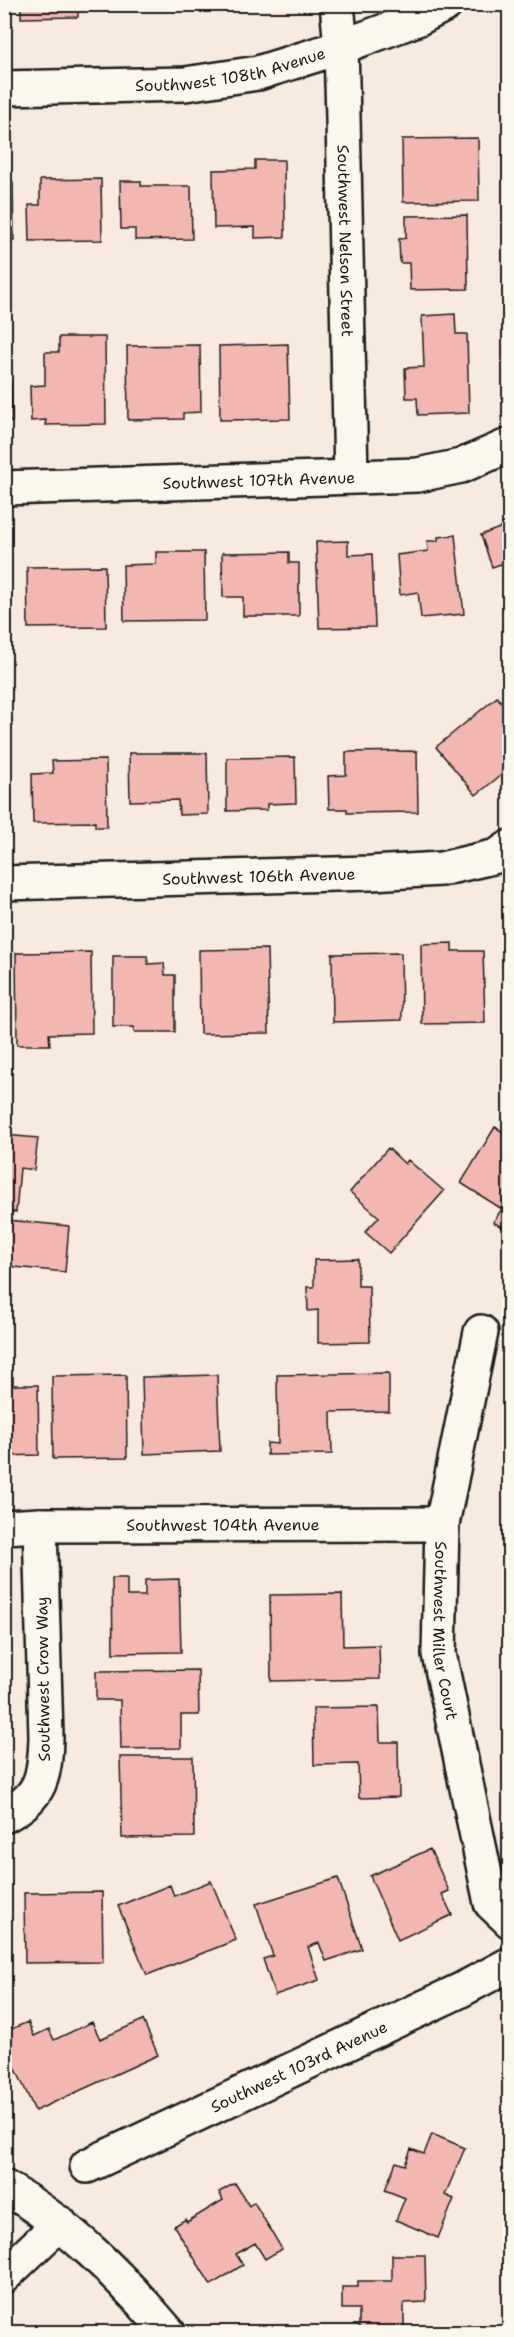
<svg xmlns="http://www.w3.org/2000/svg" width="514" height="2337" font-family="'Shantell Sans',sans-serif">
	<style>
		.building { fill: #f3b7b2; stroke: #1c1c1c; stroke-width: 1.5 }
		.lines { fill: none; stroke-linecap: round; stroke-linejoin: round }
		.minor-casing { stroke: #1c1c1c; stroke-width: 38 }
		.minor { stroke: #fbf7ec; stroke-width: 33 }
		.labels { text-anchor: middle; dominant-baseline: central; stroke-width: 6; stroke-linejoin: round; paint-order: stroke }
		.street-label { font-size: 16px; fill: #1c1c1c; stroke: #fbf7ec }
	</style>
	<rect width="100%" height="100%" fill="#f9eae0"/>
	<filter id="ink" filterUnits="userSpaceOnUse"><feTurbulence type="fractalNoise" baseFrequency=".0167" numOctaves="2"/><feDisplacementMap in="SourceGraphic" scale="12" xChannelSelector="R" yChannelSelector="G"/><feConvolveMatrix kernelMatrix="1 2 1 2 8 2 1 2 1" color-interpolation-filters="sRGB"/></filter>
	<g filter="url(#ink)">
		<path class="building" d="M21,4H78V17L21,18Z
			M478,138L479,201L403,202L402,139Z
			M255,160H284L285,237L255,238V227L214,228L213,170L255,169Z
			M101,179L102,240L30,241L29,205H40V180Z
			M120,181H141V186H191L192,239L135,240V229H121Z
			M4,182H13L14,240H4Z
			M467,215L468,289L410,290L409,263H400L399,239L406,238V216Z
			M506,296H510V338H507Z
			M455,314L456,334H467L469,413L418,415L417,398H406L405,368L424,367L422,316Z
			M59,337H105L106,424L45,425L46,420L31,421L30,386L45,385V352H59Z
			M288,344L290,419L220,420L219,346Z
			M200,345L201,412L183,413V419L128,420L127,346Z
			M11,382L12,422H4V383Z
			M510,524V570L507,562L492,567L481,535Z
			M455,535L464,614L421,618L418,592L400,595L397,555L428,551L427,541H438V537Z
			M348,541V555L372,554L375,627L319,628L316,542Z
			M156,552H204L205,620L124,621L123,565L156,564Z
			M289,552V563H299V616H243V597H223L222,553Z
			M105,566L106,627L28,628L27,567Z
			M4,572H6L7,664H4Z
			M497,697L510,712V768L476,795L436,747Z
			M417,751L418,812L347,813V809H329L328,776L346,775V752Z
			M129,753H207L208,814L179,815L178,800L130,801Z
			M295,757L296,803L267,804V810L227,811V758Z
			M106,760L107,827H95V822L33,823L32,774L53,773L52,761Z
			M10,801V822H4V802Z
			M505,927H510V1009H506Z
			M452,943V951H483L485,1023L422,1024L421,944Z
			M267,949L269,1033L200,1034L199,950Z
			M91,952L92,1033L49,1034L50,1045H17L16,953Z
			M401,953L402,1020L333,1022L332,954Z
			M113,956H147L148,964L164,963L165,975H175V1032H134V1027H113Z
			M495,1127L510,1136V1232L493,1222L502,1209L461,1183Z
			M4,1135L38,1138L34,1170L20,1168L16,1212H8L7,1220L69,1226L65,1272L4,1266Z
			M388,1148L405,1164L408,1160L444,1191L389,1253L365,1232L379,1217L350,1192Z
			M358,1259V1286H369L370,1342L318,1343V1310L308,1311L307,1287H314V1260Z
			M389,1373V1411L331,1412L332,1454L267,1455V1443L278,1444L277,1375Z
			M126,1375L127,1458L53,1459L52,1376Z
			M217,1375L220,1451L144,1454L142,1377Z
			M4,1377H13V1385H38L39,1455L4,1456Z
			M112,1578H127V1596H145V1580L179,1579L181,1652L113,1653Z
			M342,1594L343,1646L379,1645L380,1679L271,1681L270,1595Z
			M198,1670L199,1715H181V1748L121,1749L120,1700H96V1671Z
			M379,1707L380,1742H398L399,1797L359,1798L358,1764L314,1765L313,1708Z
			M120,1757H193L194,1837L122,1838Z
			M430,1849L449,1891L442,1894L452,1915L398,1940L370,1876Z
			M338,1878L362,1949L326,1961L319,1943L308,1947L319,1980L275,1995L263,1959L273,1956L256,1904Z
			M211,1881L236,1940L147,1975L118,1906L170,1885L174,1896Z
			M4,1882L6,1973H4Z
			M102,1892L103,1962L25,1963L24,1893Z
			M143,2020L158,2055L35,2111L11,2058L4,2061V2032L28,2022L34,2036L49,2029L54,2040L92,2022L100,2039Z
			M506,2089H510L509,2161Z
			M432,2134L465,2148L445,2195L454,2199L438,2238L396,2220L405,2198L385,2190L396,2162L405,2165L411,2149L424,2154Z
			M235,2183L249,2206L254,2202L282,2249L265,2259L255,2243L236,2254L243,2265L211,2285L174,2226L186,2219L187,2222L223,2200L219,2192Z
			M392,2255H425L426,2302L404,2303V2332H359V2309H342V2287H358V2281H392Z"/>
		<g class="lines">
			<defs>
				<g id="minor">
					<path id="s1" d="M337,4L341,47L343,118L351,476"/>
					<path id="s2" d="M4,88L185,84L258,73L341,47L417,19L446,4"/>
					<path id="s3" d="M4,488L418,475L461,466L510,445"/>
					<path id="s4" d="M4,883L371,873L441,869L497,856L510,847"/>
					<path id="s5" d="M481,1332L442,1524L439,1654L491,1903L510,1921"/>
					<path id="s6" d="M4,1527L40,1525L442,1524"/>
					<path d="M4,1816C42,1797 45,1776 46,1737L40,1525"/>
					<path id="s7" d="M87,2166L459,1991L510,1964"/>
					<path d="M4,2187C68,2223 121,2277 168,2332"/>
					<path d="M4,2276L60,2223"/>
				</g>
			</defs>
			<use href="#minor" class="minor-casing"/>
			<use href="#minor" class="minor"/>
		</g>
	</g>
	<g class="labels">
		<g class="street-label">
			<text stroke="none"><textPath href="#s2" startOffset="228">Southwest 108th Avenue</textPath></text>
			<text stroke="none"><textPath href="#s1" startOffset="237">Southwest Nelson Street</textPath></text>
			<text stroke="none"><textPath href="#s3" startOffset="255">Southwest 107th Avenue</textPath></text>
			<text stroke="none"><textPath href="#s4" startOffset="255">Southwest 106th Avenue</textPath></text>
			<text stroke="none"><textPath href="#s6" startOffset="219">Southwest 104th Avenue</textPath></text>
			<text stroke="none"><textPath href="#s5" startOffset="303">Southwest Miller Court</textPath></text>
			<text transform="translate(43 1679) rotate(-91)">Southwest Crow Way</text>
			<text stroke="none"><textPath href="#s7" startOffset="234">Southwest 103rd Avenue</textPath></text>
		</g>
	</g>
	<rect width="514" height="2337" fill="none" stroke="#fbf7ec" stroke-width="24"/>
	<rect x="12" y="12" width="490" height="2313" fill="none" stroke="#1c1c1c" stroke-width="2" filter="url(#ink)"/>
</svg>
